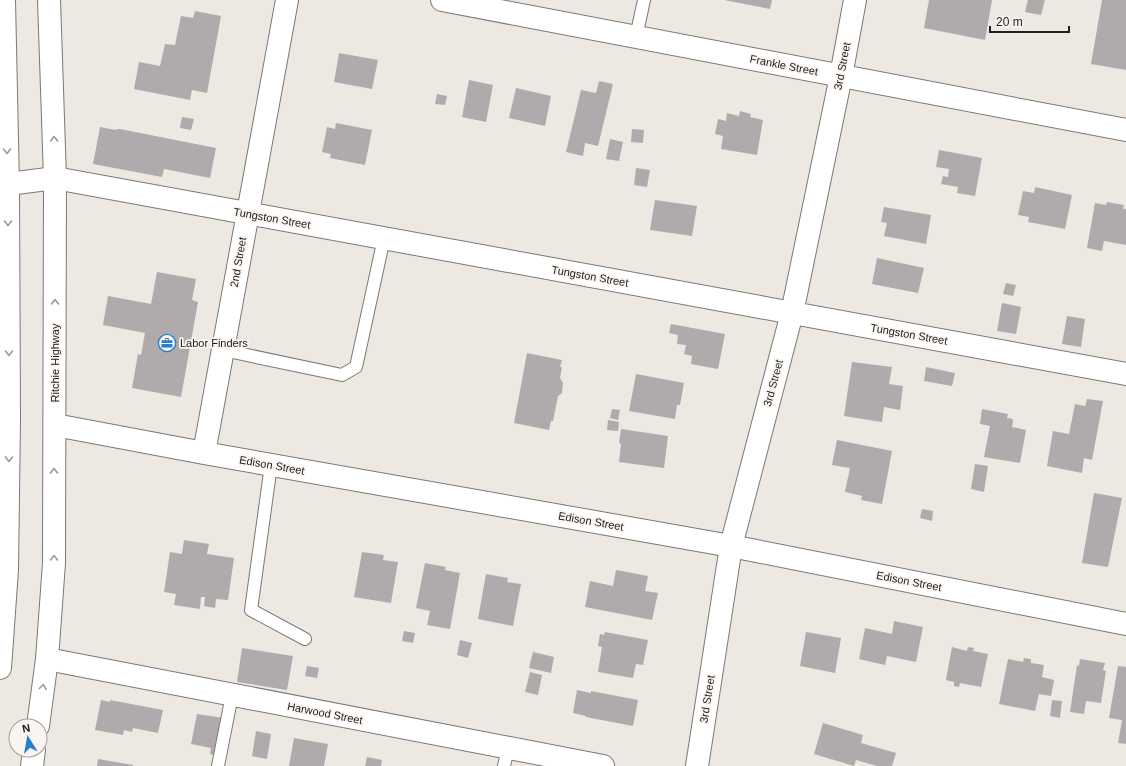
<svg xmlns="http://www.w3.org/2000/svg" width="1126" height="766" font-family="Helvetica,sans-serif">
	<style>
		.building { fill: #b1aaad }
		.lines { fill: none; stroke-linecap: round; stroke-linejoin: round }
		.service-casing { stroke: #7c7873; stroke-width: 14 }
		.minor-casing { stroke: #7c7873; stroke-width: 24 }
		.primary-casing { stroke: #7c7873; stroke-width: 24 }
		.service { stroke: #fff; stroke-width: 12 }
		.minor { stroke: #fff; stroke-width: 22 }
		.primary { stroke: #fff; stroke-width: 22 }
		.oneway { stroke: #9c9b9a }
		.labels { text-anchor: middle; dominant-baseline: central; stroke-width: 3.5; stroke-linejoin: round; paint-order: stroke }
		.street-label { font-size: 11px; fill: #22201e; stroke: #faf5f0 }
		.poi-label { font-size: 11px; fill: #22201e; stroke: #faf5f0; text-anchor: start }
	</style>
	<rect width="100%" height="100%" fill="#ede8e2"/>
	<path class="building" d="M724,0H772L770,9Z
		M929,0H992L985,40L924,28Z
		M1028,0H1045L1041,15L1025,12Z
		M1102,0H1126V70L1091,64Z
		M195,11L221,16L207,93L192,90L190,100L134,89L139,62L160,66L165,44L175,45L181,16L193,18Z
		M339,53L378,60L372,89L334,82Z
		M469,80L493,85L486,122L462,117Z
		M599,81L613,84L598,146L585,143L583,156L566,152L581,90L596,93Z
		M516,88L551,96L545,126L509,118Z
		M437,94L447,96L445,105L435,104Z
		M740,111L751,114L750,117L763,120L757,155L721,149L723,136L715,134L718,119L726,121L727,113L739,116Z
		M182,117L194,119L191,130L180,128Z
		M336,123L372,130L365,165L330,158L331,154L322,152L327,127L335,129Z
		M100,127L116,130L117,129H120L216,148L210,178L164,169L162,177L93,164Z
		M632,129L644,130L643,143L631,142Z
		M610,139L623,142L619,161L606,159Z
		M939,150L982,158L975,196L957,193L958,187L941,184L943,176L948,177L949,169L936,167Z
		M636,168L650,170L647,187L634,185Z
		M1035,187L1072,195L1065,229L1028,222L1029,217L1018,215L1023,191L1034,193Z
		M655,200L697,206L692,236L650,230Z
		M1107,202L1124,205L1123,209H1126V245L1104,241L1102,251L1087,248L1095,203L1106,205Z
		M884,207L931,215L926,244L884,236L887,223L881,222Z
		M877,258L924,268L918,293L872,284Z
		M157,272L196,279L192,300L198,302L181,397L132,388L138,354L141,355L145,333L103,325L108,296L151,304Z
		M1006,283L1016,285L1013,296L1003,294Z
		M1002,303L1021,307L1016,334L997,331Z
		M1067,316L1085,319L1081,347L1062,344Z
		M671,324L725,334L718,369L691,364L692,356L684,354L686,345L677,344L678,335L669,333Z
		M527,353L562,360L560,367H562L560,378L563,383L562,393L558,396L553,421H551L549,430L514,423Z
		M852,362L892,367L889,384L903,386L900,410L884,407L882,422L844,416Z
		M926,367L955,373L952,386L924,381Z
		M636,374L684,383L680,405H677L675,419L629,411Z
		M1087,399L1103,401L1092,460L1084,458L1082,473L1047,466L1053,431L1069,434L1075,404L1085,406Z
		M612,409L620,410L618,420L610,418Z
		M982,409L1008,414L1007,418L1013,419L1012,427L1026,430L1020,463L984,457L990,426L980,424Z
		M608,420L619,422L618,431L607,430Z
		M621,429L668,436L664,468L619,462L621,444L619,443Z
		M837,440L892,451L882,504L861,500L862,496L845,492L850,468L832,465Z
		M975,464L988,466L984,492L971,489Z
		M1094,493L1122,498L1108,567L1082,563Z
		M922,509L933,511L932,521L920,518Z
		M184,540L209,544L207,554L234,558L228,600L216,599L215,608L204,606L205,597H201L200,609L174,605L176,594L164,592L170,552L182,554Z
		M362,552L384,555L383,560L398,562L391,603L354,597Z
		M425,563L446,567L445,570L460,573L450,629L427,625L430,611L416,608Z
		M616,570L648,576L645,591L658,593L652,620L585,607L590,581L613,586Z
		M486,574L508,578L507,582L521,584L513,626L478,619Z
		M894,621L923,627L916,662L887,656L885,665L859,659L865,628L892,634Z
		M404,631L415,633L413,643L402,641Z
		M605,632L648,640L643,665L636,664L633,678L598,672L602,647L598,646L600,634L604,635Z
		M806,632L841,638L835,673L800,666Z
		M460,640L472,643L468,658L457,655Z
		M952,647L967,651L968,647L974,648L973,651L988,654L981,687L960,683L959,687L954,686V682L946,680Z
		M242,648L293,656L287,690L237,682Z
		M533,652L554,657L551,673L529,668Z
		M1024,658L1031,659V663L1044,665L1042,677L1054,680L1051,696L1039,694L1035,711L999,704L1008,659L1023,662Z
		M1080,659L1105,663L1103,670L1106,671L1101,703L1086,701L1084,714L1070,712L1077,665L1079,666Z
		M307,666L319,668L317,678L305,676Z
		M1118,666L1126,667V744L1118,743L1122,720L1109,718Z
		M530,672L542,675L538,695L525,692Z
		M577,690L591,693V691L638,700L633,726L586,717V716L573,713Z
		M101,700L110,702V700L163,710L158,733L133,728L132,732L124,730L123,735L95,730Z
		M1052,700L1062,701L1060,718L1050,716Z
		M197,714L224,718L217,756L210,754L211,748L191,744Z
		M823,723L863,735L861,743L896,753L892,766H877L856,760L854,766L814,754Z
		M256,731L271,734L267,759L252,756Z
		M294,738L328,744L324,766H289Z
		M367,757L382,760L381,766H365Z
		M98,759L133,765V766H97Z"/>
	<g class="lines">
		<defs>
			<path id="service" d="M636,37L644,0
				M223,350L342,375L356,367L384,238
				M271,465L251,610L305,639
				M218,766L232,695
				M504,766L508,748"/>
			<path id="minor" d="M442,0L1126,130
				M0,185L55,178L1126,374
				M55,425L204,453L731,546L1126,624
				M204,453L287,0
				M47,659L603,766
				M697,766L731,546L792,313L841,76L855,0"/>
			<path id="primary" d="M0,668L7,570L9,420L8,184L4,0
				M38,726L47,659L54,563L55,178L49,0
				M32,766L34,750"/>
		</defs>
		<use href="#service" class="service-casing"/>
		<use href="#minor" class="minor-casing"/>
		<use href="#primary" class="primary-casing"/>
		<use href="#service" class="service"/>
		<use href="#minor" class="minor"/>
		<use href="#primary" class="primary"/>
	</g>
	<defs><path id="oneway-chevron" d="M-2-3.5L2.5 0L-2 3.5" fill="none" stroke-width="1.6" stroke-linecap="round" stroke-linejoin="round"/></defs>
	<g class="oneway">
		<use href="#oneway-chevron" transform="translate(54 139) rotate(-92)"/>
		<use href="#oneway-chevron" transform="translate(7 151) rotate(89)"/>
		<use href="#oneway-chevron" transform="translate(8 223) rotate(90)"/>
		<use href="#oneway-chevron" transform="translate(55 302) rotate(-90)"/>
		<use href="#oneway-chevron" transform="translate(9 353) rotate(90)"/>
		<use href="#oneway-chevron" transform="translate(9 459) rotate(91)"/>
		<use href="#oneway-chevron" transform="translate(54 471) rotate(-90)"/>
		<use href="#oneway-chevron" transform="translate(54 558) rotate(-89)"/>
		<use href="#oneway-chevron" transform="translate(43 687) rotate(-82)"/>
	</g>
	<defs>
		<symbol id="office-ring" viewBox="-11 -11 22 22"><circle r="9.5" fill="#faf5f0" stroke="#267fcc" stroke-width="1.5"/><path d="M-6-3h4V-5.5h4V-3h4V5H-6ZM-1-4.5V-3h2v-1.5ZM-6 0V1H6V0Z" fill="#267fcc"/></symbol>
	</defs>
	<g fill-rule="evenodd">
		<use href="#office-ring" x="157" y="333" width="20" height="20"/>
	</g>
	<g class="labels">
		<g class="street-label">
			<text transform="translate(784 65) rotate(11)">Frankle Street</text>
			<text transform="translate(842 66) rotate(-79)">3rd Street</text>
			<text transform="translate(272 218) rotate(10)">Tungston Street</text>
			<text transform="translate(238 262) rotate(-80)">2nd Street</text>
			<text transform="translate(590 276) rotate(10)">Tungston Street</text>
			<text transform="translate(909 334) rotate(10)">Tungston Street</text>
			<text transform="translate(55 363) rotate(-90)">Ritchie Highway</text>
			<text transform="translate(773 383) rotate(-75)">3rd Street</text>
			<text transform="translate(272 465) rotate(10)">Edison Street</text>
			<text transform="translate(591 521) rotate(10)">Edison Street</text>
			<text transform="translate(909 581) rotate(11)">Edison Street</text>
			<text transform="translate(707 699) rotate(-81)">3rd Street</text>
			<text transform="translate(325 713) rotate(11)">Harwood Street</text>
		</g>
		<g class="poi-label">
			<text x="180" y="343">Labor Finders</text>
		</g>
	</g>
	<g transform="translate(28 738) rotate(349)"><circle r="19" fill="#faf5f0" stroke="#a4a09c"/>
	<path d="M0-3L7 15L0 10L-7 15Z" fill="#267fcc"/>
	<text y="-6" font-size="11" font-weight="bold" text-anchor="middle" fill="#22201e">N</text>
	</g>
	<path d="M990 26v6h79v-6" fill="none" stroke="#22201e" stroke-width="2"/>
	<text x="996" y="26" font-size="12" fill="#22201e" stroke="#faf5f0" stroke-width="3" paint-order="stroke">20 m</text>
</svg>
